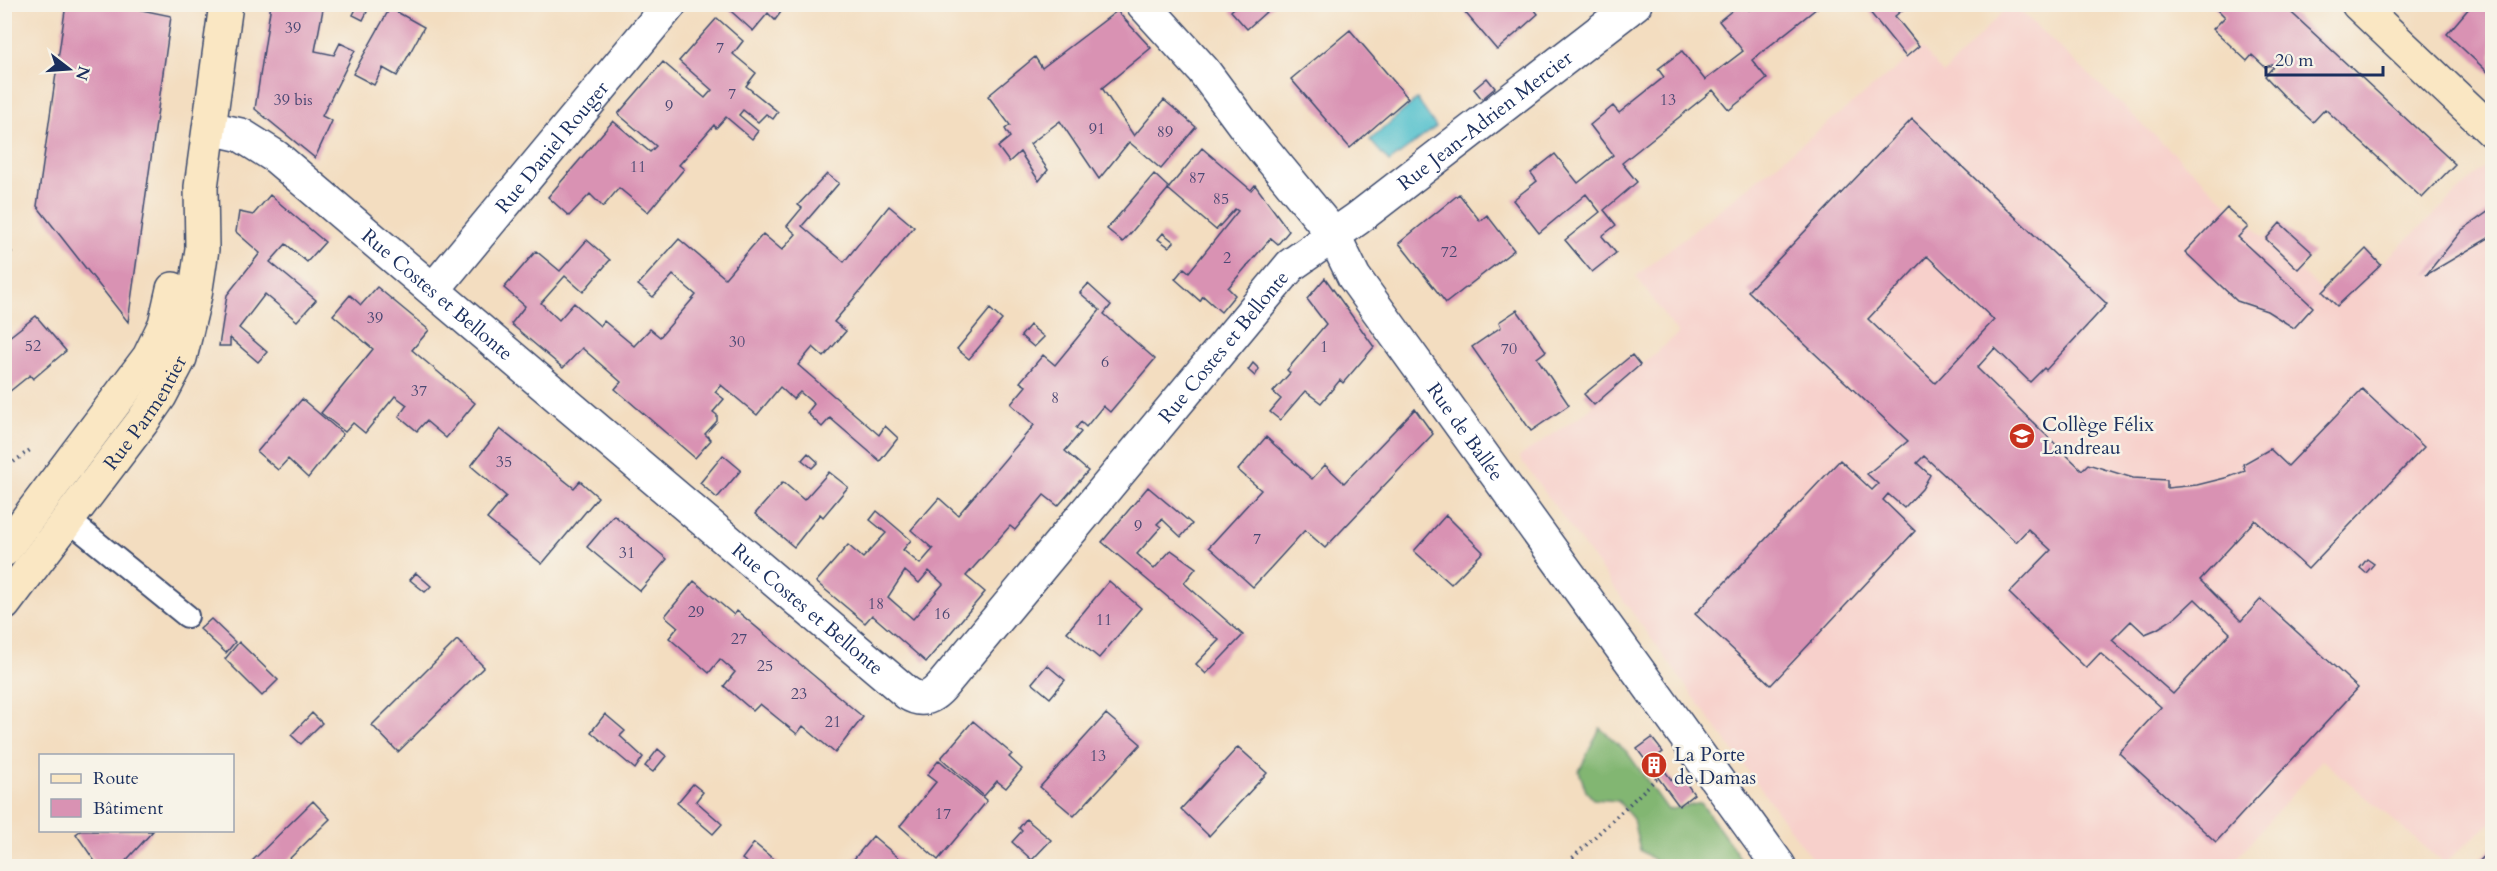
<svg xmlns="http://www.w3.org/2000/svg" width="2497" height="871" font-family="Cardo,serif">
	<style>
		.built { fill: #f7d0cb }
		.forest { fill: #82b672; stroke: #4e7268; stroke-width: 1.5 }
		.water { fill: #55c1cd; stroke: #387896; stroke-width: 1.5 }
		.building { fill: #d992b3; fill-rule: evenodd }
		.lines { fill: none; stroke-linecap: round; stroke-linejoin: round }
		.lane-casing { stroke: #3b496d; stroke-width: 26 }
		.street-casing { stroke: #3b496d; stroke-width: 36 }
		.secondary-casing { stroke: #3b496d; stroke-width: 36 }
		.path { stroke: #3b496d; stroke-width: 4; stroke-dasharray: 1.5 4.5; stroke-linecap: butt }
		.lane { stroke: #fff; stroke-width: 22 }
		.street { stroke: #fff; stroke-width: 33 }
		.secondary { stroke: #fae7c3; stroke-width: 33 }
		.labels { text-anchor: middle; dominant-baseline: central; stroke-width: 5; stroke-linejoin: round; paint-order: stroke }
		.number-label { font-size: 16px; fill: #4a4873 }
		.street-label { font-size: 20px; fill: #1b2f5e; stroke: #f7f3e8 }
		.poi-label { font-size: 20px; fill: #1b2f5e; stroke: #f7f3e8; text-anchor: start }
	</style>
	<rect width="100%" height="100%" fill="#f7f3e8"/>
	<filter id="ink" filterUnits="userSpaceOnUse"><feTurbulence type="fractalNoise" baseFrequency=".0167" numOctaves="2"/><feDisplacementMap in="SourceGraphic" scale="12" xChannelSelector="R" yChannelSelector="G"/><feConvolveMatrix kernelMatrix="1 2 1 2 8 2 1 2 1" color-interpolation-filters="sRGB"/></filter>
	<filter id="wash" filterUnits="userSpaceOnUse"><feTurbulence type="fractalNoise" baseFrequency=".008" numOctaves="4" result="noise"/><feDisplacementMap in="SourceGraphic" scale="24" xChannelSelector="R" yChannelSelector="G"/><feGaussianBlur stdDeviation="1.35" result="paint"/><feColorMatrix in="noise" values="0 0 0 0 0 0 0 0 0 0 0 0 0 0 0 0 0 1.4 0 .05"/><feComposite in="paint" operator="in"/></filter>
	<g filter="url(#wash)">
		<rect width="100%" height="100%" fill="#f3ddc0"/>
		<path class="built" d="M2009,5H2014L2337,305L2488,164L2492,169V822L2444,863L2322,760L2230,866H1817L1519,457L1582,415L1678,334L1636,276L1922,48L1943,74Z"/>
		<path class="forest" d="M1600,728L1627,752L1668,810L1701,803L1746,866H1663L1640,850L1633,819L1618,801L1593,799L1586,791L1579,771Z"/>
		<path class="water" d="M1417,99L1436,127L1389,162L1370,140Z"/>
		<g id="blocks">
			<path class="building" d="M66,4H113L171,16L128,322L37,206Z
				M271,4H324L315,51L334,55L340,43L355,50L322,116L332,121L315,158L255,109Z
				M723,4H777L774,7L781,12L775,20L768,13L753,31Z
				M1238,4H1275L1247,29L1231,11Z
				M1458,4H1530L1538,14L1497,50Z
				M1755,4H1822L1752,60L1767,79L1749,94L1729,110L1713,90L1622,163L1637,182L1604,210L1616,225L1602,236L1616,253L1592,272L1565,240L1600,212L1586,194L1539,233L1513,200L1537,181L1531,173L1555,154L1578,183L1613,155L1590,125L1613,106L1619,113L1664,77L1658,69L1682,51L1705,80L1743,51L1719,21L1739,5H1745L1749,10Z
				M1867,4H1904L1906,7L1895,16L1919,46L1906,57L1865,6Z
				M2212,4H2282L2455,164L2422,198L2325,109L2313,122L2287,99L2265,76L2276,64L2265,67L2252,55L2247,61L2213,29L2225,17Z
				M2467,4H2492V76L2447,34L2470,7Z
				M357,7L367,12L363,20L353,15Z
				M390,8L424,27L397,76L383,68L374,85L353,74Z
				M1117,11L1151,48L1102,88L1134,136L1164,100L1196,127L1161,169L1129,142L1099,179L1060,121L1030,144L1048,170L1039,181L1020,152L1009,162L998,147L1010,137L1005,129L1010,125L988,96L1035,57L1042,68Z
				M717,18L743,41L733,54L756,73L746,86L778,112L773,119L766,114L758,122L743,110L739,115L758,131L752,139L726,117L716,128L714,125L679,165L684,169L648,212L619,188L603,207L590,194L569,216L548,197L613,121L650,152L656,146L618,114L663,62L705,98L712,90L679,61Z
				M1350,30L1408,98L1350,148L1291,79Z
				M1487,78L1495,88L1482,99L1474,89Z
				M1912,119L2107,304L2046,370L2044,368L2030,382L1995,348L1977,368L2082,470L2088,464L2133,478L2167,480V488L2197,485L2229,477L2245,471L2243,464L2270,449L2288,466L2362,389L2424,447L2308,569L2255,520L2200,580L2241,621L2261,599L2358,688L2216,842L2119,753L2161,707L2100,653L2086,668L2009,593L2051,550L2028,529L2016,542L1924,456L1917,463L1930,475L1922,489L1904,508L1888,494L1883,500L1915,531L1771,685L1695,614L1840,460L1872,490L1878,484L1867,474L1908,441L1748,291ZM1927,256L1994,320L1935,383L1868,319ZM2195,599L2230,633L2173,694L2112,640L2131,621L2145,634L2157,629L2176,617Z
				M1202,148L1251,190L1255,185L1289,231L1278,244L1271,238L1228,288L1235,295L1221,312L1203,296L1200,301L1175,279L1184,268L1189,272L1238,211L1235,209L1216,230L1168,189Z
				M827,174L839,183L802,226L844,262L889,206L914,227L834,322L846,331L824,357L813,347L798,365L879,435L885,426L898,438L880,461L830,418L822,427L807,413L814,404L800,392L793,399L780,387L757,415L721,385L715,392L724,399L713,412L717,415V421L705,434L711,440L695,458L615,389L621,382L582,348L563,368L511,324L525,306L504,288L536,251L560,271L587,240L610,260L583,292L565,276L541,303L559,320L574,303L600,326L604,321L634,346L650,329L660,337L696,295L673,275L653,297L638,285L679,239L725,278L763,234L782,250L796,234L787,226L802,208L798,205Z
				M1154,174L1169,188L1123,242L1107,229Z
				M1459,194L1480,221L1487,215L1514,250L1446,303L1399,243Z
				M270,195L325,242L307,262L286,244L270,262L316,300L297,321L265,294L239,328L267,352L258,362L230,338V346H219L227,295L260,253L236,232L239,212L253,215Z
				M2227,208L2248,227L2238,237L2313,307L2294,328L2267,311L2237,301L2185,252Z
				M2492,209V236L2426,275L2462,230Z
				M2280,223L2313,253L2298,269L2266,239Z
				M1163,233L1174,242L1169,247L1158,239Z
				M4,244L12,252L4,259Z
				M2366,249L2381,265L2337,306L2323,292Z
				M1325,278L1374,347L1343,383L1340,380L1321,403L1305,391L1280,420L1270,412L1281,399L1273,392L1290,373L1287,370L1326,324L1307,299Z
				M1088,284L1111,305L1104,314L1155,359L1110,412L1103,406L1086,427L1081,422L1076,428L1081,432L1065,451L1088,471L1058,506L1044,495L1015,530L1010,526L966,576L985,592L926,662L872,615L865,623L816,582L848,545L863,558L886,533L870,520L877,511L911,540L903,550L920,564L933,549L911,530L939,498L958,515L1034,425L1011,404L1026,386L1020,382L1043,355L1055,365L1100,310L1080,293ZM905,571L919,583L929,571L943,584L913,619L888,597Z
				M377,287L429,330L412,350L475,403L446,438L426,421L417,431L399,416L407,405L395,396L365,433L353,423L345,432L321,413L373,349L333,315L350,295L361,305Z
				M990,309L1002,320L969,359L957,349Z
				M1517,310L1546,351L1537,358L1569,405L1531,431L1472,347L1501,327L1499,322Z
				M36,316L66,351L33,379L30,375L4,396V341Z
				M1030,325L1044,337L1034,347L1021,336Z
				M1632,355L1640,365L1594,405L1584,394Z
				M1253,363L1259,369L1255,376L1248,370Z
				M302,399L343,434L308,478L288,459L278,470L257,452Z
				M1415,409L1433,434L1325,548L1305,530L1253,587L1209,547L1261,490L1238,470L1266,437L1312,479L1325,465L1344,483Z
				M500,429L574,488L580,481L598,497L542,564L487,519L506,496L471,466Z
				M808,453L818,462L812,468L802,460Z
				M723,455L741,470L717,498L700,483Z
				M829,472L848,487L823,517L820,514L794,547L755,514L783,482L804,500Z
				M1148,487L1192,524L1181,537L1162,519L1157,524L1161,527L1137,554L1154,569L1171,550L1196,568L1184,583L1243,635L1206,674L1196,664L1219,640L1102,542Z
				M614,515L667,559L640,591L587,547Z
				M1446,515L1483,552L1451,584L1414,551Z
				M2367,559L2374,564L2366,573L2360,568Z
				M416,573L431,586L425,592L410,580Z
				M694,581L734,615L737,611L863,717L835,753L803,726L797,734L760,704L753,711L724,686L735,672L720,659L709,673L669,638L678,627L665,616Z
				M1109,581L1141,608L1099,658L1067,632Z
				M211,619L235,642L226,653L200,629Z
				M457,640L484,667L398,752L372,725Z
				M239,642L278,680L262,696L225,659Z
				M1047,665L1065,680L1050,698L1032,683Z
				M312,713L322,723L301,744L291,735Z
				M605,714L625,731L620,736L643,757L635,769L591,732Z
				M1106,714L1141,744L1074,816L1040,787Z
				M973,721L1012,754L1009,757L1022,769L1006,788L997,781L984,796L941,758Z
				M1652,738L1663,752L1655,758L1676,786L1684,780L1694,794L1679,806L1637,749Z
				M1238,747L1267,773L1209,836L1181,809Z
				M658,749L666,756L653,772L645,766Z
				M939,760L987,801L938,860L900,826L936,782L927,775Z
				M693,784L703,792L696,801L722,824L713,834L677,803Z
				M313,801L330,819L282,866H247Z
				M1026,819L1051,840L1032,860L1012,842L1022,831L1019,828Z
				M80,831H153L121,866H98L76,834Z
				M873,836L900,859L909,866H848Z
				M754,843L778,863L775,866H752L742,859Z
				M2492,848V866H2475Z"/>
		</g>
	</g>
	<g filter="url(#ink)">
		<use href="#blocks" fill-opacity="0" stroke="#3b496d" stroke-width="1.5"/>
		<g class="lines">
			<defs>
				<path id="lane" d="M81,530L187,616"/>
				<g id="street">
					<path id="s1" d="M1143,4L1203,70L1249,132L1333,234L1354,277L1779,866"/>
					<path id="s2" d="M210,128L241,135L276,157L907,693C921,702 930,699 941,687L1291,265L1357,219L1635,4"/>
					<path id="s3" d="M433,290L670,4"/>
				</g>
				<g id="secondary">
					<path d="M2358,4L2492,131"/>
					<path d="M4,550L149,357L165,324L173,289"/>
					<path id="s4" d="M4,604L142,422L160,396L180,358L195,295L202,249L201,187L226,4"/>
				</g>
			</defs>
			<use href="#lane" class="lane-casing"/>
			<use href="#street" class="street-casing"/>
			<use href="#secondary" class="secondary-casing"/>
			<path class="path" d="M4,469L30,450
				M1564,866L1658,777"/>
			<use href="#lane" class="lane"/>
			<use href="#street" class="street"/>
			<use href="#secondary" class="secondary"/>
		</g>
	</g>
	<defs>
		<symbol id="school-disc" viewBox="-11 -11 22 22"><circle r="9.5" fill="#c8321e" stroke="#f7f3e8"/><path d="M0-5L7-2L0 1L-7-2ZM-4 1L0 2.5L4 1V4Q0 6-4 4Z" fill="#fff"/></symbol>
		<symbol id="building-disc" viewBox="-11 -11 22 22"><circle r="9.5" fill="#c8321e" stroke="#f7f3e8"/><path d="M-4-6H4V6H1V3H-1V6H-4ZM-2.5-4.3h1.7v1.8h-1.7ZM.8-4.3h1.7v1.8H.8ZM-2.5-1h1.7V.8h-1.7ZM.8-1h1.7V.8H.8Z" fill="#fff"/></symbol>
	</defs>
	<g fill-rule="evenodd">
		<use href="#school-disc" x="2007" y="421" width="30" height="30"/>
		<use href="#building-disc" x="1639" y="750" width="30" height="30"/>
	</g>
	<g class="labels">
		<g class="number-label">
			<text x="293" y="28">39</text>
			<text x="720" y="48">7</text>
			<text x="732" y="94">7</text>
			<text x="293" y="100">39 bis</text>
			<text x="1668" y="100">13</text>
			<text x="669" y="106">9</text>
			<text x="1097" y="129">91</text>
			<text x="1165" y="132">89</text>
			<text x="638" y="167">11</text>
			<text x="1197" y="178">87</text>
			<text x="1221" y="199">85</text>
			<text x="1449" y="252">72</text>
			<text x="1227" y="258">2</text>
			<text x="375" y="318">39</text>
			<text x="737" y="342">30</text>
			<text x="33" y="346">52</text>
			<text x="1324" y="347">1</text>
			<text x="1509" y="349">70</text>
			<text x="1105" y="362">6</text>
			<text x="419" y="391">37</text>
			<text x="1055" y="398">8</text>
			<text x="504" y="462">35</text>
			<text x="1138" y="526">9</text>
			<text x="1257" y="539">7</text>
			<text x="627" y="553">31</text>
			<text x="876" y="604">18</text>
			<text x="696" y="612">29</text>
			<text x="942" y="614">16</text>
			<text x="1104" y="620">11</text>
			<text x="739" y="639">27</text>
			<text x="765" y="666">25</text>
			<text x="799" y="694">23</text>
			<text x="833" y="722">21</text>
			<text x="1098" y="756">13</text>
			<text x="943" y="814">17</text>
		</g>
		<g class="street-label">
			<text stroke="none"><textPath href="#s2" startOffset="1730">Rue Jean-Adrien Mercier</textPath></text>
			<text stroke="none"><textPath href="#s3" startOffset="186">Rue Daniel Rouger</textPath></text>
			<text stroke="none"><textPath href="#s2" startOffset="285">Rue Costes et Bellonte</textPath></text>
			<text stroke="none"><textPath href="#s2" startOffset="1382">Rue Costes et Bellonte</textPath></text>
			<text stroke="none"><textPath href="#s4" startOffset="238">Rue Parmentier</textPath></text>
			<text stroke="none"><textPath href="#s1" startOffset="537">Rue de Ballée</textPath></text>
			<text stroke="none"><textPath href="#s2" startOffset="771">Rue Costes et Bellonte</textPath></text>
		</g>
		<g class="poi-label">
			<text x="2042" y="424">Collège Félix<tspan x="2042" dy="23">Landreau</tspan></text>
			<text x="1674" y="754">La Porte<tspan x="1674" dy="23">de Damas</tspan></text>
		</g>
	</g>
	<rect width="2497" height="871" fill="none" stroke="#f7f3e8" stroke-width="24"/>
	<rect x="39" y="754" width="195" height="78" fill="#f7f3e8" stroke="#9fa5b1" stroke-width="1.5"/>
	<rect x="51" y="774" width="30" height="9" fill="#fae7c3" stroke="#9fa5b1" stroke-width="1.5"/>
	<text x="93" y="784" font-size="18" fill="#1b2f5e">Route</text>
	<rect x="51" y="799" width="30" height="18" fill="#d992b3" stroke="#9fa5b1" stroke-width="1.5"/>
	<text x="93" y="814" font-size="18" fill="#1b2f5e">Bâtiment</text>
	<g transform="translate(69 69) rotate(107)" stroke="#f7f3e8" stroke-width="4.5" paint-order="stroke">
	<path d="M0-4.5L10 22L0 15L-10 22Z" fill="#1b2f5e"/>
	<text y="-9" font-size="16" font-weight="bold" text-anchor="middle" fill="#1b2f5e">N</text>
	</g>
	<path d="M2266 66v9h117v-9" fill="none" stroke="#1b2f5e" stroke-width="3"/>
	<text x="2275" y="66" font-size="18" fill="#1b2f5e" stroke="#f7f3e8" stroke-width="4.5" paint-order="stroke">20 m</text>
</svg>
